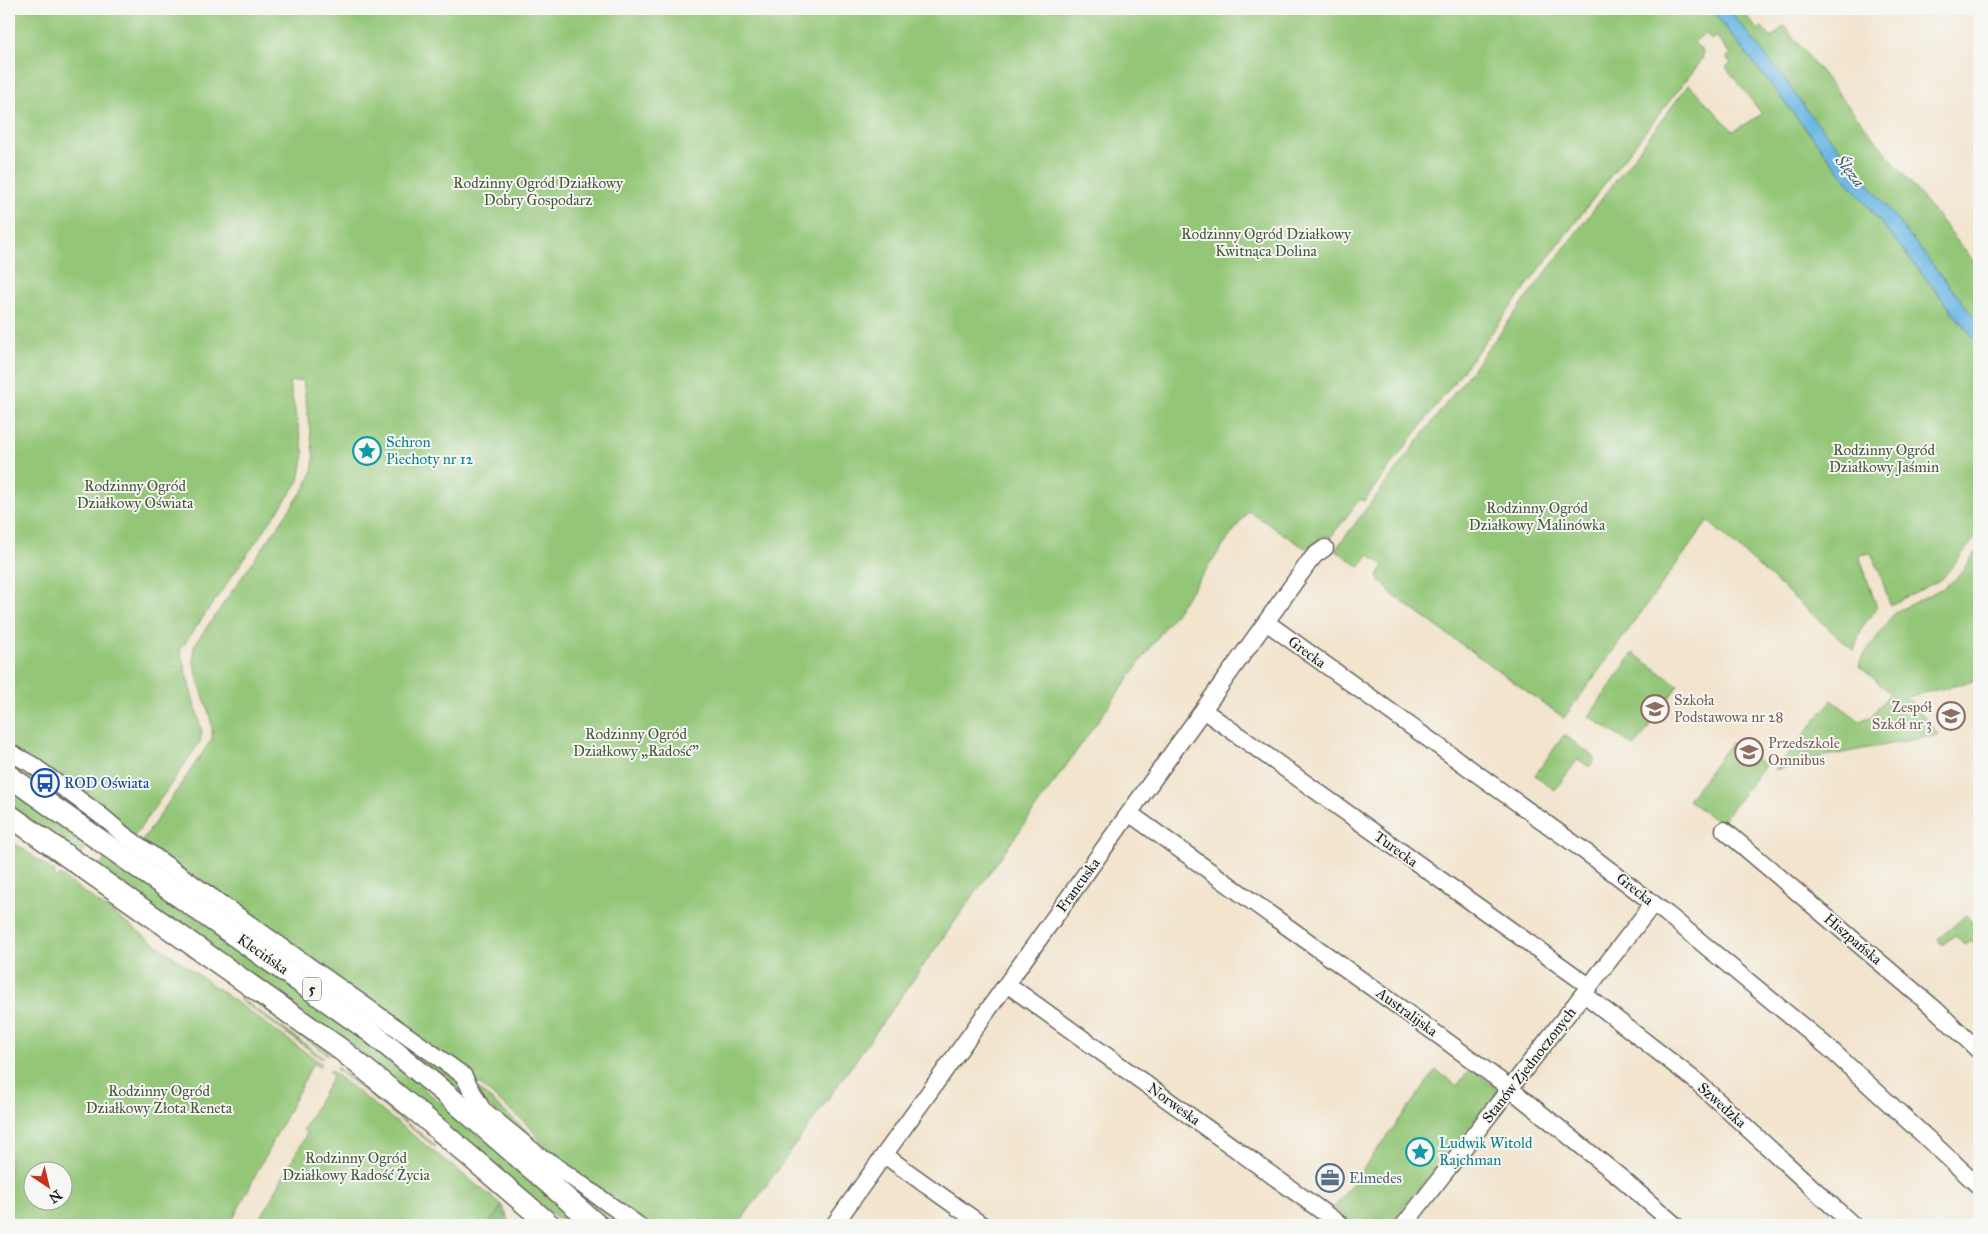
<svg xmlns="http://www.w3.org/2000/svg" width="1988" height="1234" font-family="'IM FELL Great Primer',serif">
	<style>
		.green { fill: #93c677; stroke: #58714a; fill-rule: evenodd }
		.forest { fill: #76ab68; stroke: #496442 }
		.water { fill: #6bb7e4; stroke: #446a80 }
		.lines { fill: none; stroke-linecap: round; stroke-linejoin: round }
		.minor-casing { stroke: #67625a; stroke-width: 19 }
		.major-casing { stroke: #67625a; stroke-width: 24 }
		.minor { stroke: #fff; stroke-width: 16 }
		.major { stroke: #fff; stroke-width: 21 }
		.labels { text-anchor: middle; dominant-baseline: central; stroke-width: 4; stroke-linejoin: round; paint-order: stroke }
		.shield { fill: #f6f6f2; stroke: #5d5d5c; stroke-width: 1 }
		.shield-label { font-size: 14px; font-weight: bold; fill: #1c1c1c }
		.park-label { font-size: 15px; fill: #46583c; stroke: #f6f6f2 }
		.culture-label { font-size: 15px; fill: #0d838f; stroke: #f6f6f2; text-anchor: start }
		.street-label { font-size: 15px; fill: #1c1c1c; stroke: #f6f6f2 }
		.education-label { font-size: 15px; fill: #785e54; stroke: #f6f6f2; text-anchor: start }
		.transit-label { font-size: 15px; fill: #164399; stroke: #f6f6f2; text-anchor: start }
		.service-label { font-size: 15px; fill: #4e5e75; stroke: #f6f6f2; text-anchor: start }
		.water-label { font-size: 16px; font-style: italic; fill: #3c5a6c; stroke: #f6f6f2 }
	</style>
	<rect width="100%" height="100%" fill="#f6f6f2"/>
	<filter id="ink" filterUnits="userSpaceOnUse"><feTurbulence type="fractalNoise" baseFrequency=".02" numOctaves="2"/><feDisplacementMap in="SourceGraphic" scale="10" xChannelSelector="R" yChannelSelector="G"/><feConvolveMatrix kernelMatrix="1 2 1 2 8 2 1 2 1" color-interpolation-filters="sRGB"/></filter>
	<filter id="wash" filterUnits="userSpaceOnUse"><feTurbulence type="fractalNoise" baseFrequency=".0096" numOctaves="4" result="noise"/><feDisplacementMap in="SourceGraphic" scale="20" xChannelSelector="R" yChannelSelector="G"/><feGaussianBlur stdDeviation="1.12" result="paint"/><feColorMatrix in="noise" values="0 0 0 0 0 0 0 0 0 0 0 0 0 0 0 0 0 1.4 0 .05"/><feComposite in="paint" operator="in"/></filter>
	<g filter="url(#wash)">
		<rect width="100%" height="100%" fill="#f2e4cd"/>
		<path class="green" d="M9,9H1711L1829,158L1979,345V533L1942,579L1890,605L1879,570L1871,553L1859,555L1877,608L1862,627L1854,651L1708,521L1564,718L1390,593L1385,584L1377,578L1384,565L1368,554L1360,567L1335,550L1689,84L1733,131L1762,114L1726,67L1731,63L1726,58L1730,54L1716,36L1711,40L1705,33L1694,42L1703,52L1702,60L1615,170L1364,501L1360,499L1331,537L1322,536L1314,545L1305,548L1248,511L738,1225H648L549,1155L531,1128L472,1078L295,949L297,946L293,942L290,946L142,841L212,739C216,713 186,667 195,644L306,486L312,472L314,459L303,380L289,382L304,454L299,481L180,650L202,732L200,742L134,837L9,747Z
			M1728,9H1747L1744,13L1758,30L1762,27L1771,38L1784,26L1979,268V323L1854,166L1804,107L1784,78Z
			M1979,548V680L1907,697L1939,735L1799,761V765L1775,770L1832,700L1860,721L1872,716L1890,693L1859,666L1862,658L1895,612L1943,588L1957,578Z
			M1633,653L1678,685L1635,747L1589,716Z
			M1564,735L1596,758L1589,767L1578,759L1555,790L1535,775Z
			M1731,743L1765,765L1720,824L1688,800Z
			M9,784L90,842L80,856L9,805Z
			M9,839L55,872L54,876L58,878L60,875L322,1064L319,1067L313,1063L230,1225H9ZM32,1172H62V1202H32Z
			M118,841L462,1083L629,1225H609L560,1184Z
			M108,855L342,1020L586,1225H567L98,869Z
			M1966,915L1979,930V949L1971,940L1965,945L1955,935L1942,945L1938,939Z
			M185,951L326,1047L328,1055L185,952Z
			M240,998L323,1057L322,1059L239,999Z
			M336,1067L436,1146L435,1147L335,1068Z
			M1471,1068L1499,1090L1389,1225H1357L1334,1208L1436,1070L1457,1086Z
			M330,1070L502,1205L488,1225H257L307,1133L303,1130L333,1076L329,1073Z
			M473,1084L528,1132L545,1158L489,1111Z"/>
		<path class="forest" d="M502,1205L511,1225H488Z"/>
		<path class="water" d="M1711,9H1728L1784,78L1804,107L1854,166L1979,323V345L1829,158Z"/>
	</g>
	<g filter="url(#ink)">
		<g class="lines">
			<defs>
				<path id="minor" d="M1266,622L1594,858L1667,914L1830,1049L1979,1186
					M1203,710L1589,986
					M9,752L31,764L104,818L124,835L463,1075L482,1109L543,1159L550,1162L638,1225
					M1129,813L1445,1040L1503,1083L1620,1177L1675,1225
					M1724,830L1935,1009L1979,1051
					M1007,984L1341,1225
					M1584,994L1697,1082L1853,1225
					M885,1154L894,1162L982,1225
					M834,1225L1309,562L1315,555L1325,548
					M1404,1225L1653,904"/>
				<path id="major" d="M9,776L371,1032L446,1094L597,1225
					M9,815L339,1048L424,1117L550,1225"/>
			</defs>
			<use href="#minor" class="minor-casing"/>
			<use href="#major" class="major-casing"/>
			<use href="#minor" class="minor"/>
			<use href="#major" class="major"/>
		</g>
	</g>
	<defs>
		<symbol id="sight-ring" viewBox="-11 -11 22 22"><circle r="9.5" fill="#f6f6f2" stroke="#0f9aa8" stroke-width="1.5"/><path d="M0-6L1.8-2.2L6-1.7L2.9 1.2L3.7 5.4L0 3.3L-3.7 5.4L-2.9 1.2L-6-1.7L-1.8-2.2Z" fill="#0f9aa8"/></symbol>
		<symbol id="school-ring" viewBox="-11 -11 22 22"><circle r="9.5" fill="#f6f6f2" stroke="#8d6e63" stroke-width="1.5"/><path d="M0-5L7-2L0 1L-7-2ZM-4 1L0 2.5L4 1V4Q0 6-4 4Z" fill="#8d6e63"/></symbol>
		<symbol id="bus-ring" viewBox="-11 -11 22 22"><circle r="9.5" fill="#f6f6f2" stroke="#1a4fb4" stroke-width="1.5"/><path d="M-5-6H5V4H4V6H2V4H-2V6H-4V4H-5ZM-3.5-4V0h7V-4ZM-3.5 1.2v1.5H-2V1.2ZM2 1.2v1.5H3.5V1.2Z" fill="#1a4fb4"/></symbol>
		<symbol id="office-ring" viewBox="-11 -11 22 22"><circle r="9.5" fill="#f6f6f2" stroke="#5c6f8a" stroke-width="1.5"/><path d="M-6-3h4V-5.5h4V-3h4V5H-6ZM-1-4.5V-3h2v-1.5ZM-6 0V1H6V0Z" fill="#5c6f8a"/></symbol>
	</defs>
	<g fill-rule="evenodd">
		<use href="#sight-ring" x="351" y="435" width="32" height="32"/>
		<use href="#school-ring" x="1639" y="693" width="32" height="32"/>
		<use href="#school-ring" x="1935" y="700" width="32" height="32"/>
		<use href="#school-ring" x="1733" y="736" width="32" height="32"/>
		<use href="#bus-ring" x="29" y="767" width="32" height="32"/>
		<use href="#sight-ring" x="1404" y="1136" width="32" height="32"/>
		<use href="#office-ring" x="1314" y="1162" width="32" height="32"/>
	</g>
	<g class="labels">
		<rect class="shield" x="303" y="977.5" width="18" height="23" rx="4"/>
		<g class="shield-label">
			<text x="312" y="989">5</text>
		</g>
		<g class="park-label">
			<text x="538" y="183">Rodzinny Ogród Działkowy<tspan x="538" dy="17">Dobry Gospodarz</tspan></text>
			<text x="1266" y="234">Rodzinny Ogród Działkowy<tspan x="1266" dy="17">Kwitnąca Dolina</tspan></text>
			<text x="1884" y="450">Rodzinny Ogród<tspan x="1884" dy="17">Działkowy Jaśmin</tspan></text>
			<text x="135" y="486">Rodzinny Ogród<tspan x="135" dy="17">Działkowy Oświata</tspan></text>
			<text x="1537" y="508">Rodzinny Ogród<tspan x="1537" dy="17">Działkowy Malinówka</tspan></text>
			<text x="636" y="734">Rodzinny Ogród<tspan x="636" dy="17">Działkowy „Radość”</tspan></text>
			<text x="159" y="1091">Rodzinny Ogród<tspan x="159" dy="17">Działkowy Złota Reneta</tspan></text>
			<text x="356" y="1158">Rodzinny Ogród<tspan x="356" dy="17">Działkowy Radość Życia</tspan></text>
		</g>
		<g class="culture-label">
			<text x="386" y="442">Schron<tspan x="386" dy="17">Piechoty nr 12</tspan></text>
			<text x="1439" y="1143">Ludwik Witold<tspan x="1439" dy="17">Rajchman</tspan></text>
		</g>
		<g class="street-label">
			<text transform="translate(1307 652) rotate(36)">Grecka</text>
			<text transform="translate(1396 849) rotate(36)">Turecka</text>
			<text transform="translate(1078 885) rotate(-54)">Francuska</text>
			<text transform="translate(1635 889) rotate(38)">Grecka</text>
			<text transform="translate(1853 939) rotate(40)">Hiszpańska</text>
			<text transform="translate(263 954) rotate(35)">Klecińska</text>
			<text transform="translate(1407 1012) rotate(36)">Australijska</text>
			<text transform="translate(1529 1065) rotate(-52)">Stanów Zjednoczonych</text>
			<text transform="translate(1174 1104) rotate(36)">Norweska</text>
			<text transform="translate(1722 1105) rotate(42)">Szwedzka</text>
		</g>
		<g class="education-label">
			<text x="1674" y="700">Szkoła<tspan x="1674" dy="17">Podstawowa nr 28</tspan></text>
			<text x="1932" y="707" text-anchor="end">Zespół<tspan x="1932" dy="17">Szkół nr 3</tspan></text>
			<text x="1768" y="743">Przedszkole<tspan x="1768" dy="17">Omnibus</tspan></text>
		</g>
		<g class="transit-label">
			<text x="64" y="783">ROD Oświata</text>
		</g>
		<g class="service-label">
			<text x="1349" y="1178">Elmedes</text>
		</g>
		<g class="water-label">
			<text transform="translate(1850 171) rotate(51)">Ślęza</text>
		</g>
	</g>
	<rect width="1988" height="1234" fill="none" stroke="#f6f6f2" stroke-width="30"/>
	<g transform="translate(48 1186) rotate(145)"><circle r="24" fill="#f6f6f2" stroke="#9f9f9c"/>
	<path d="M0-4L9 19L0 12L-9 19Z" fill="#c8321e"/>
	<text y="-8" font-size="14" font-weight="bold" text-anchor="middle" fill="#1c1c1c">N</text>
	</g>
</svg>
